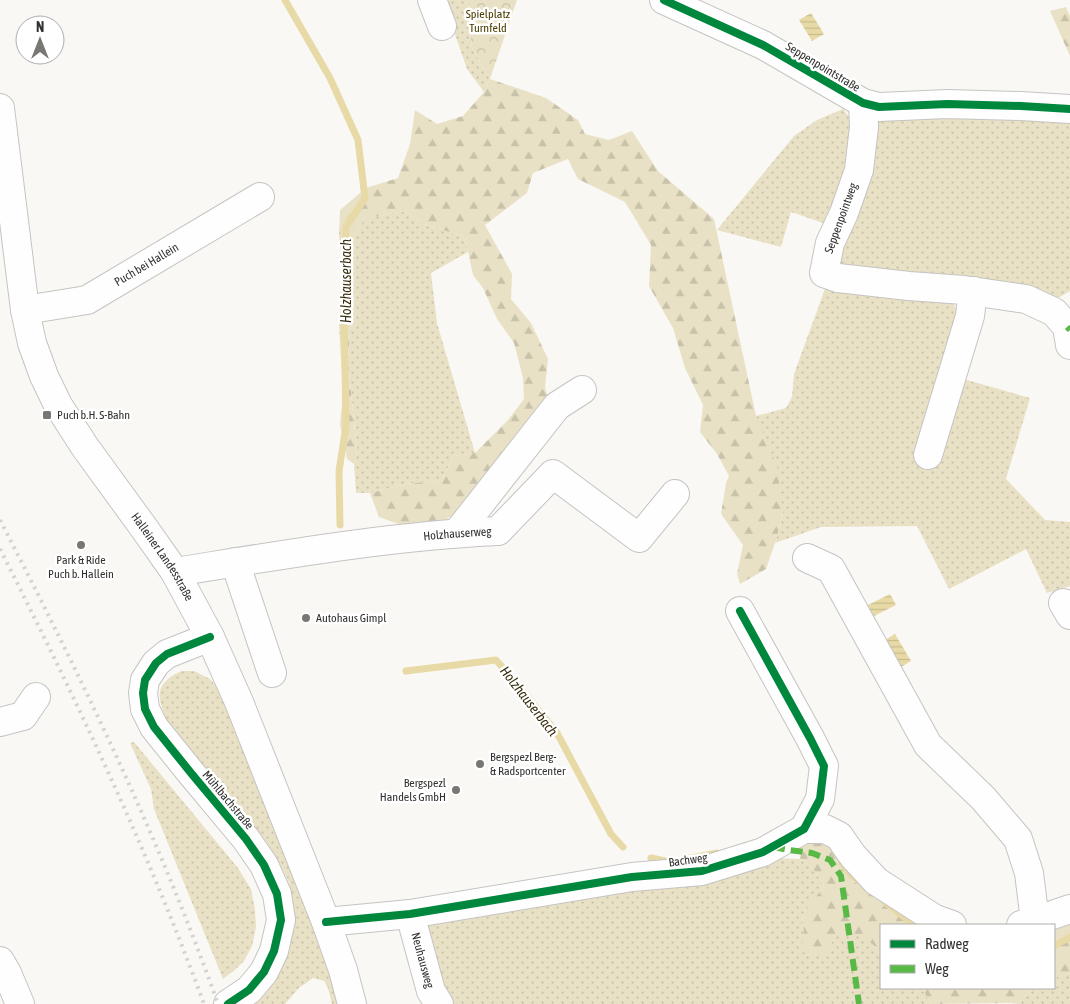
<svg xmlns="http://www.w3.org/2000/svg" width="1070" height="1004" font-family="'Asap Condensed',sans-serif">
	<style>
		.grass { fill: url(#grass-dots) }
		.forest { fill: url(#forest-firs) }
		.park { fill: url(#park-crowns) }
		.water { fill: url(#water-rules) }
		.lines { fill: none; stroke-linecap: round; stroke-linejoin: round }
		.stream { stroke: #e8daa6; stroke-width: 7 }
		.minor-casing { stroke: #c5c4c2; stroke-width: 30 }
		.major-casing { stroke: #c5c4c2; stroke-width: 30 }
		.minor { stroke: #fefefe; stroke-width: 28 }
		.major { stroke: #fefefe; stroke-width: 28 }
		.rail { stroke: #d3d3d2; stroke-width: 4; stroke-dasharray: 2.5 5; stroke-linecap: butt }
		.quiet { stroke: #58b947; stroke-width: 6; stroke-dasharray: 12 6; stroke-linecap: butt }
		.cycleway-casing { stroke: #fff; stroke-width: 11 }
		.cycleway { stroke: #00873e; stroke-width: 8 }
		.poi-dot { fill: #787774; stroke: #fff; stroke-width: 2 }
		.labels { text-anchor: middle; dominant-baseline: central; stroke-width: 5; stroke-linejoin: round; paint-order: stroke }
		.park-label { font-size: 12px; fill: #493b00; stroke: #fff }
		.street-label { font-size: 12px; fill: #32312f; stroke: #fff }
		.poi-label { font-size: 12px; fill: #32312f; stroke: #fff; text-anchor: start }
		.water-label { font-size: 14px; font-style: italic; fill: #372e0e; stroke: #fff }
	</style>
	<defs>
		<pattern id="grass-dots" width="8" height="8" patternUnits="userSpaceOnUse" patternTransform="scale(1.25)"><rect width="8" height="8" fill="#e9e1c5"/><path d="M2 2h.1M6 6h.1" fill="none" stroke="#c8c2aa" stroke-width="1.8" stroke-linecap="round"/></pattern>
		<pattern id="forest-firs" width="22" height="20" patternUnits="userSpaceOnUse" patternTransform="scale(1.25)"><rect width="22" height="20" fill="#e9e1c5"/><path d="M5 1l3.5 6h-7zM16 11l3.5 6h-7z" fill="#c8c2aa"/></pattern>
		<pattern id="park-crowns" width="20" height="18" patternUnits="userSpaceOnUse" patternTransform="scale(1.25)"><rect width="20" height="18" fill="#e9e1c5"/><path d="M2 6a3 3 0 1 1 6 0M12 15a3 3 0 1 1 6 0" fill="none" stroke="#c8c2aa"/></pattern>
		<pattern id="water-rules" width="6" height="5" patternUnits="userSpaceOnUse" patternTransform="scale(1.25)"><rect width="6" height="5" fill="#e8daa6"/><path d="M0 2.5h6" fill="none" stroke="#c7bc8f"/></pattern>
	</defs>
	<rect width="100%" height="100%" fill="#faf8f5"/>
	<path class="grass" d="M443,0H466L472,48L490,79L484,92L467,69Z
		M843,109L850,118L858,141L832,226L791,212L781,247L717,230L794,136L817,120Z
		M877,118H1070V291L1060,297L1047,298L839,267L835,244Z
		M404,211L424,224L465,237L468,252L431,273L437,323L475,453L454,456L441,481L411,483L370,493H356L354,464L357,451L348,361L352,300V241L364,219Z
		M826,286L952,301L958,312L960,378L1030,398L1006,479L1045,520L1070,522V586L1047,593L1026,549L949,589L917,526L821,527L775,543L783,514L756,416L786,408L792,397L794,374Z
		M182,671H194L210,679L218,688L235,724L294,871L340,1004H332L328,988L324,981L313,978L299,988L285,1004H255L267,992L285,958L292,927L293,901L289,882L280,864L267,843L170,726C163,711 152,692 168,679C171,676 177,673 182,671Z
		M134,742L238,868L251,889L255,910L256,927L252,946L244,961L236,969L223,979L154,809L151,789L130,743Z
		M770,858L800,859L816,872L824,886L802,915L804,935H863L878,949L881,957V988H924L923,990L931,1004H445L421,921Z
		M1070,973V1004H1011L1019,1003L1032,988H1054V978Z"/>
	<path class="forest" d="M1066,7L1070,16V56L1050,11Z
		M490,79L546,98L578,120L585,134L609,140L632,131L658,171L714,219L756,416L777,466L783,514L775,543L766,569L740,584L737,574L743,545L721,514L726,483L729,476L717,454L700,432L703,405L685,368L673,328L649,286L651,245L625,202L578,179L568,159L533,173L527,193L485,225L512,274L511,299L531,323L548,359L545,388L549,400L455,514L437,525L412,529L379,517L370,493L411,483L441,481L454,456L475,453L508,420L524,399L523,378L514,343L497,319L483,288L473,275L465,237L424,224L404,211L364,219L352,241V300L348,361L357,451L354,464L347,459L340,424L343,394L339,325L344,278L339,235L340,210L366,188L398,178L410,144L415,110L437,124L463,116L484,92Z
		M802,840L824,841L931,925H881V957L878,949L862,935H836L824,957L800,953L804,935L802,915L824,886L816,872L800,859Z
		M1070,920V973L1054,978V925Z
		M924,988H1032L1019,1003L931,1004L923,990Z"/>
	<path class="park" d="M466,0H517L490,79L472,48Z"/>
	<path class="water" d="M811,13L824,34L812,41L799,20Z
		M890,594L896,605L870,618L864,607Z
		M895,634L911,661L901,667L885,640Z"/>
	<g class="lines">
		<path class="stream" d="M285,0L330,78L358,140L365,198L346,227L344,312L346,426L339,471L340,525
			M406,671L496,660L513,679L557,733L611,834L623,847
			M651,858L670,862
			M681,860L717,853
			M842,863L850,874L859,881
			M885,902L914,925
			M1054,946L1070,937"/>
		<defs>
			<g id="minor">
				<path d="M432,0L442,26"/>
				<path d="M664,0L763,45L863,103L879,107L947,104L1021,106L1070,109"/>
				<path d="M863,103L864,127L859,170L844,213L830,243L824,273L838,278L909,286L964,290L1026,299L1054,312L1067,327L1070,345"/>
				<path id="s1" d="M25,310L87,300L260,197"/>
				<path d="M928,455L970,316L973,291"/>
				<path d="M457,533L557,406L582,390"/>
				<path d="M807,558L831,569L928,745L983,798L1018,839L1029,873L1035,921L1021,925"/>
				<path d="M235,562L272,673"/>
				<path id="s2" d="M175,572C282,555 389,536 498,531L553,474L639,538L675,494"/>
				<path d="M1063,603L1070,615"/>
				<path d="M210,637L167,654L156,663L145,680L143,693L145,709L154,727L191,773L246,839L264,865L277,894L281,920L274,951L264,972L249,990L228,1004"/>
				<path d="M0,722L23,716L36,697"/>
				<path d="M804,829H825L839,836L853,856L876,881L935,919L952,925"/>
				<path id="s3" d="M410,914L431,991L439,1004"/>
				<path d="M1035,921L1070,909"/>
				<path d="M326,922L410,914L632,877L702,871L763,852L804,829L820,799L824,766L810,738L740,611"/>
				<path d="M0,961L7,973L20,1004"/>
			</g>
			<g id="major">
				<path id="s4" d="M0,108L25,310L32,343L44,376L58,405L85,447L144,528L175,572L210,637L239,702L326,922L343,970L352,1004"/>
			</g>
		</defs>
		<use href="#minor" class="minor-casing"/>
		<use href="#major" class="major-casing"/>
		<use href="#minor" class="minor"/>
		<use href="#major" class="major"/>
		<path class="rail" d="M0,520C81,677 159,837 218,1004
			M0,549C75,697 147,848 204,1004"/>
		<path class="quiet" d="M1067,327L1070,330
			M773,847L789,850L812,853L830,860L841,876L859,1004"/>
		<defs>
			<path id="cycleway" d="M664,0L763,45L863,103L879,107L947,104L1021,106L1070,109
				M210,637L167,654L156,663L145,680L143,693L145,709L154,727L191,773L246,839L264,865L277,894L281,920L274,951L264,972L249,990L228,1004
				M326,922L410,914L632,877L702,871L763,852L804,829L820,799L824,766L810,738L740,611"/>
		</defs>
		<use href="#cycleway" class="cycleway-casing"/>
		<use href="#cycleway" class="cycleway"/>
	</g>
	<g class="poi-dot">
		<rect x="42" y="410" width="10" height="10" rx="2.5"/>
		<circle cx="81" cy="545" r="5"/>
		<circle cx="306" cy="618" r="5"/>
		<circle cx="480" cy="764" r="5"/>
		<circle cx="456" cy="790" r="5"/>
	</g>
	<g class="labels">
		<g class="park-label">
			<text x="488" y="14">Spielplatz<tspan x="488" dy="14">Turnfeld</tspan></text>
		</g>
		<g class="street-label">
			<text transform="translate(823 67) rotate(31)">Seppenpointstraße</text>
			<text transform="translate(841 218) rotate(-70)">Seppenpointweg</text>
			<text stroke="none"><textPath href="#s1" startOffset="132">Puch bei Hallein</textPath></text>
			<text stroke="none"><textPath href="#s2" startOffset="285">Holzhauserweg</textPath></text>
			<text stroke="none"><textPath href="#s4" startOffset="489">Halleiner Landesstraße</textPath></text>
			<text transform="translate(228 800) rotate(50)">Mühlbachstraße</text>
			<text transform="translate(688 860) rotate(-8)">Bachweg</text>
			<text stroke="none"><textPath href="#s3" startOffset="48">Neuhausweg</textPath></text>
		</g>
		<g class="poi-label">
			<text x="57" y="415">Puch b.H. S-Bahn</text>
			<text x="81" y="560" text-anchor="middle">Park &amp; Ride<tspan x="81" dy="14">Puch b. Hallein</tspan></text>
			<text x="316" y="618">Autohaus Gimpl</text>
			<text x="490" y="757">Bergspezl Berg-<tspan x="490" dy="14">&amp; Radsportcenter</tspan></text>
			<text x="446" y="783" text-anchor="end">Bergspezl<tspan x="446" dy="14">Handels GmbH</tspan></text>
		</g>
		<g class="water-label">
			<text transform="translate(346 281) rotate(-90)">Holzhauserbach</text>
			<text transform="translate(529 701) rotate(52)">Holzhauserbach</text>
		</g>
	</g>
	<rect x="880" y="924" width="175" height="65" fill="#ffffff" stroke="#adadac"/>
	<rect x="890" y="940" width="25" height="8" fill="#00873e" stroke="#adadac"/>
	<text x="925" y="949" font-size="15" fill="#32312f">Radweg</text>
	<rect x="890" y="965" width="25" height="8" fill="#58b947" stroke="#adadac"/>
	<text x="925" y="974" font-size="15" fill="#32312f">Weg</text>
	<g transform="translate(40 40)"><circle r="24" fill="#ffffff" stroke="#adadac"/>
	<path d="M0-4L9 19L0 12L-9 19Z" fill="#787774"/>
	<text y="-8" font-size="14" font-weight="bold" text-anchor="middle" fill="#32312f">N</text>
	</g>
</svg>
